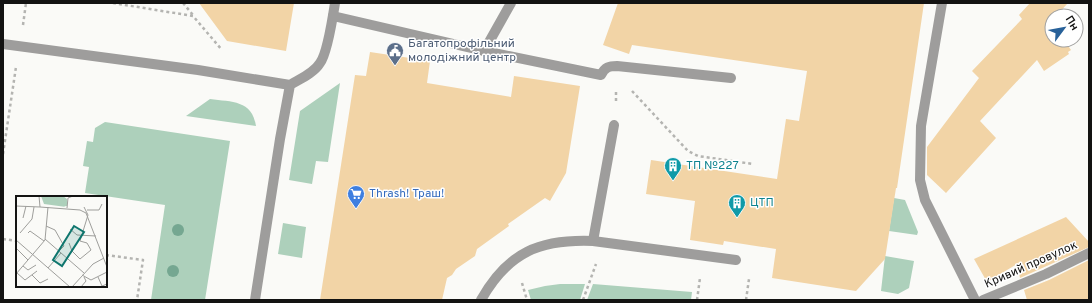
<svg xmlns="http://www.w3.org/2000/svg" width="1092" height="303" font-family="Overpass,sans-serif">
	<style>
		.green { fill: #add0bb }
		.building { fill: #f2d4a6 }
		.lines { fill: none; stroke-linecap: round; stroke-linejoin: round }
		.path { stroke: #b4b4b1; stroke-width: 2.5; stroke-dasharray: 3 3; stroke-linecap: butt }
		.service { stroke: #9e9d9c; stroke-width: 10 }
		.minor { stroke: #9e9d9c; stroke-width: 10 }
		.tree { fill: #75a791 }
		.labels { text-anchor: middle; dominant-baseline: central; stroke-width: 3; stroke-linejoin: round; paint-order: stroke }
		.service-label { font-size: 12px; fill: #4e5e75; stroke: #fff; text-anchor: start }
		.culture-label { font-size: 12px; fill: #0d838f; stroke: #fff; text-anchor: start }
		.shop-label { font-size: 12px; fill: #366cbe; stroke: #fff; text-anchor: start }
		.street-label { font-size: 12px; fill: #131312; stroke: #fff }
		.inset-road { fill: none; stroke: #9e9e9b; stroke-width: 1 }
		.view { fill: #0f766e; fill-opacity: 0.15; stroke: #0f766e; stroke-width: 2 }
		.inset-edge { fill: none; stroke: #131312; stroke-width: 2 }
	</style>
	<rect width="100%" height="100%" fill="#fafaf7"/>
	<path class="green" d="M340,83L328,162L316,161L312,184L289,180L300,111Z
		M210,99C232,102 252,100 256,126L186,116Z
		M105,122L230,141L205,300H151L165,205L85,193L89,167L83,166L87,141L93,142L95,128Z
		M894,198L905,200L918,232L917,235L889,231Z
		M283,223L306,227L302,258L278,254Z
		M885,256L914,261L909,288L898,294L881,291Z
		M560,284H585L580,300H531L528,290L545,286Z
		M593,284L692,292L691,300H587Z"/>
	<path class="building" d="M199,3H294L286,51L227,41Z
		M618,3H924L897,188H896L885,259L856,291L772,278L776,249L724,241L723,245L690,240L695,201L646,194L651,160L777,179L786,119L799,121L807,71L632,45L629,54L603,45Z
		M1030,3H1068L1056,16H1052V40H1064L1071,50L1068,52L1069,54L1044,71L1037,60L980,121L996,138L946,193L927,175V147L979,78L972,71L1022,19L1019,15Z
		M370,52L430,61L427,83L511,97L514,76L580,86L566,173L550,201L545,198L508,224L509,226L477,249L475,256L456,269L452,275L447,278L442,300H320L355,75L366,76Z
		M1066,217L1089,242V247L1020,278L1017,264L987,282L974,259Z
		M1089,260V300H1027L1024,290L1049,280Z"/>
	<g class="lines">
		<path class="path" d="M113,3L193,16L222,50
			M183,3L193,15
			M23,25L26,3
			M632,91L688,151L698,156L753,164
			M616,92V103
			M3,154L16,67
			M3,239L17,241
			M106,255L143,260L137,300
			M522,283L527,300
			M583,300L596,264
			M697,300L700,278
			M746,300L749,279"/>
		<path class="service" d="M942,3L921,126L920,180L925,200L975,300
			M3,44L198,70L290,85
			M484,51L601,75C605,67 609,66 617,66L731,78
			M593,241L736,260
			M255,300L280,139L290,85C300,79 314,73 320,63C327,54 333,16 335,3
			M481,300C508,252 540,239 593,241L614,125"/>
		<path class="minor" d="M333,16L484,51L511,3
			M983,300L1046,274L1089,253"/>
	</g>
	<g class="tree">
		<circle cx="178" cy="230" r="6"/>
		<circle cx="173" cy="271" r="6"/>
	</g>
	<defs>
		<symbol id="civic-pin" viewBox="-11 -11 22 30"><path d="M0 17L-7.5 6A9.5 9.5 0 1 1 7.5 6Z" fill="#5c6f8a" stroke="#fff"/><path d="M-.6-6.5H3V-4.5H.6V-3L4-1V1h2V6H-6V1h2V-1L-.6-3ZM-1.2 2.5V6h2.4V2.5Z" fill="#fff"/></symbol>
		<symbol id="building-pin" viewBox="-11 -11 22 30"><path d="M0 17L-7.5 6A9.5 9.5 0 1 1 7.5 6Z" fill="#0f9aa8" stroke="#fff"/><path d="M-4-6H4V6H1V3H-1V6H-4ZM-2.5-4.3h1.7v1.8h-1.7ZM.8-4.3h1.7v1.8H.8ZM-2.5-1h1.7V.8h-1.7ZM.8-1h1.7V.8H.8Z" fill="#fff"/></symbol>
		<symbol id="supermarket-pin" viewBox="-11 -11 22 30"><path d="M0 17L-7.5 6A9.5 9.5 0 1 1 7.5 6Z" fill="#3f7fe0" stroke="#fff"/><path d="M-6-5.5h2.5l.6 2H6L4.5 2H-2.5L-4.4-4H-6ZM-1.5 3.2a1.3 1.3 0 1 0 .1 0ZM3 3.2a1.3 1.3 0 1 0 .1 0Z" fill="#fff"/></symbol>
	</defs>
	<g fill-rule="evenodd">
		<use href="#civic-pin" x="385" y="41" width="20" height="27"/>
		<use href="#building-pin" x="663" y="156" width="20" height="27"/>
		<use href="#supermarket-pin" x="346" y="184" width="20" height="27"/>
		<use href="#building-pin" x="727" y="193" width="20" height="27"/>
	</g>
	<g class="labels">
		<g class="service-label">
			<text x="408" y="44">Багатопрофільний<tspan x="408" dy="14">молодіжний центр</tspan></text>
		</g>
		<g class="culture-label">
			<text x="686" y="166">ТП №227</text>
			<text x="750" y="203">ЦТП</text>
		</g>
		<g class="shop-label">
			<text x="369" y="194">Thrash! Траш!</text>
		</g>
		<g class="street-label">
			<text transform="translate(1031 265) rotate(-24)">Кривий провулок</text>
		</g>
	</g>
	<g transform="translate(16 196)">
		<rect width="91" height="91" fill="#fafaf7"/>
		<path d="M25,0H47L51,3V10H48L50,11L28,8Z" fill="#add0bb"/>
		<path class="inset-road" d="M64,0H88M0,10L24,11L23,0M24,11L64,14L70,17L91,71M51,12L52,2L57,0M71,14H83L86,8M7,22L10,10M30,30L39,34L48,50L44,54M54,33L61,39L80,40M4,37L16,23L18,11M12,37L14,35L28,45M29,43L68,77M0,44L54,91M53,47L56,55L64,63L75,54L71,47L64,45L72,19L68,11M0,52L12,64M7,70L12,74L20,69M32,72L45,57M1,77L9,84L21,75M0,78L29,44L32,11M16,79L24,87L32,83M66,79L75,84L91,76M82,81L86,90L91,88M56,91L77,68L88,62M65,91L70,85L68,81"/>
		<path class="view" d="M58,30L68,36L46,70L37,64Z"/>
		<rect width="91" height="91" class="inset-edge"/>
	</g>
	<rect width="1092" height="303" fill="none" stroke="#131312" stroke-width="8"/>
	<g transform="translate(1064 28) rotate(58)"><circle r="19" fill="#ffffff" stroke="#a1a1a0"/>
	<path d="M0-3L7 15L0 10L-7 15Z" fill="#286199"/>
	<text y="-6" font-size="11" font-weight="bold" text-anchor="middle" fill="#131312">Пн</text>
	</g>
</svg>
